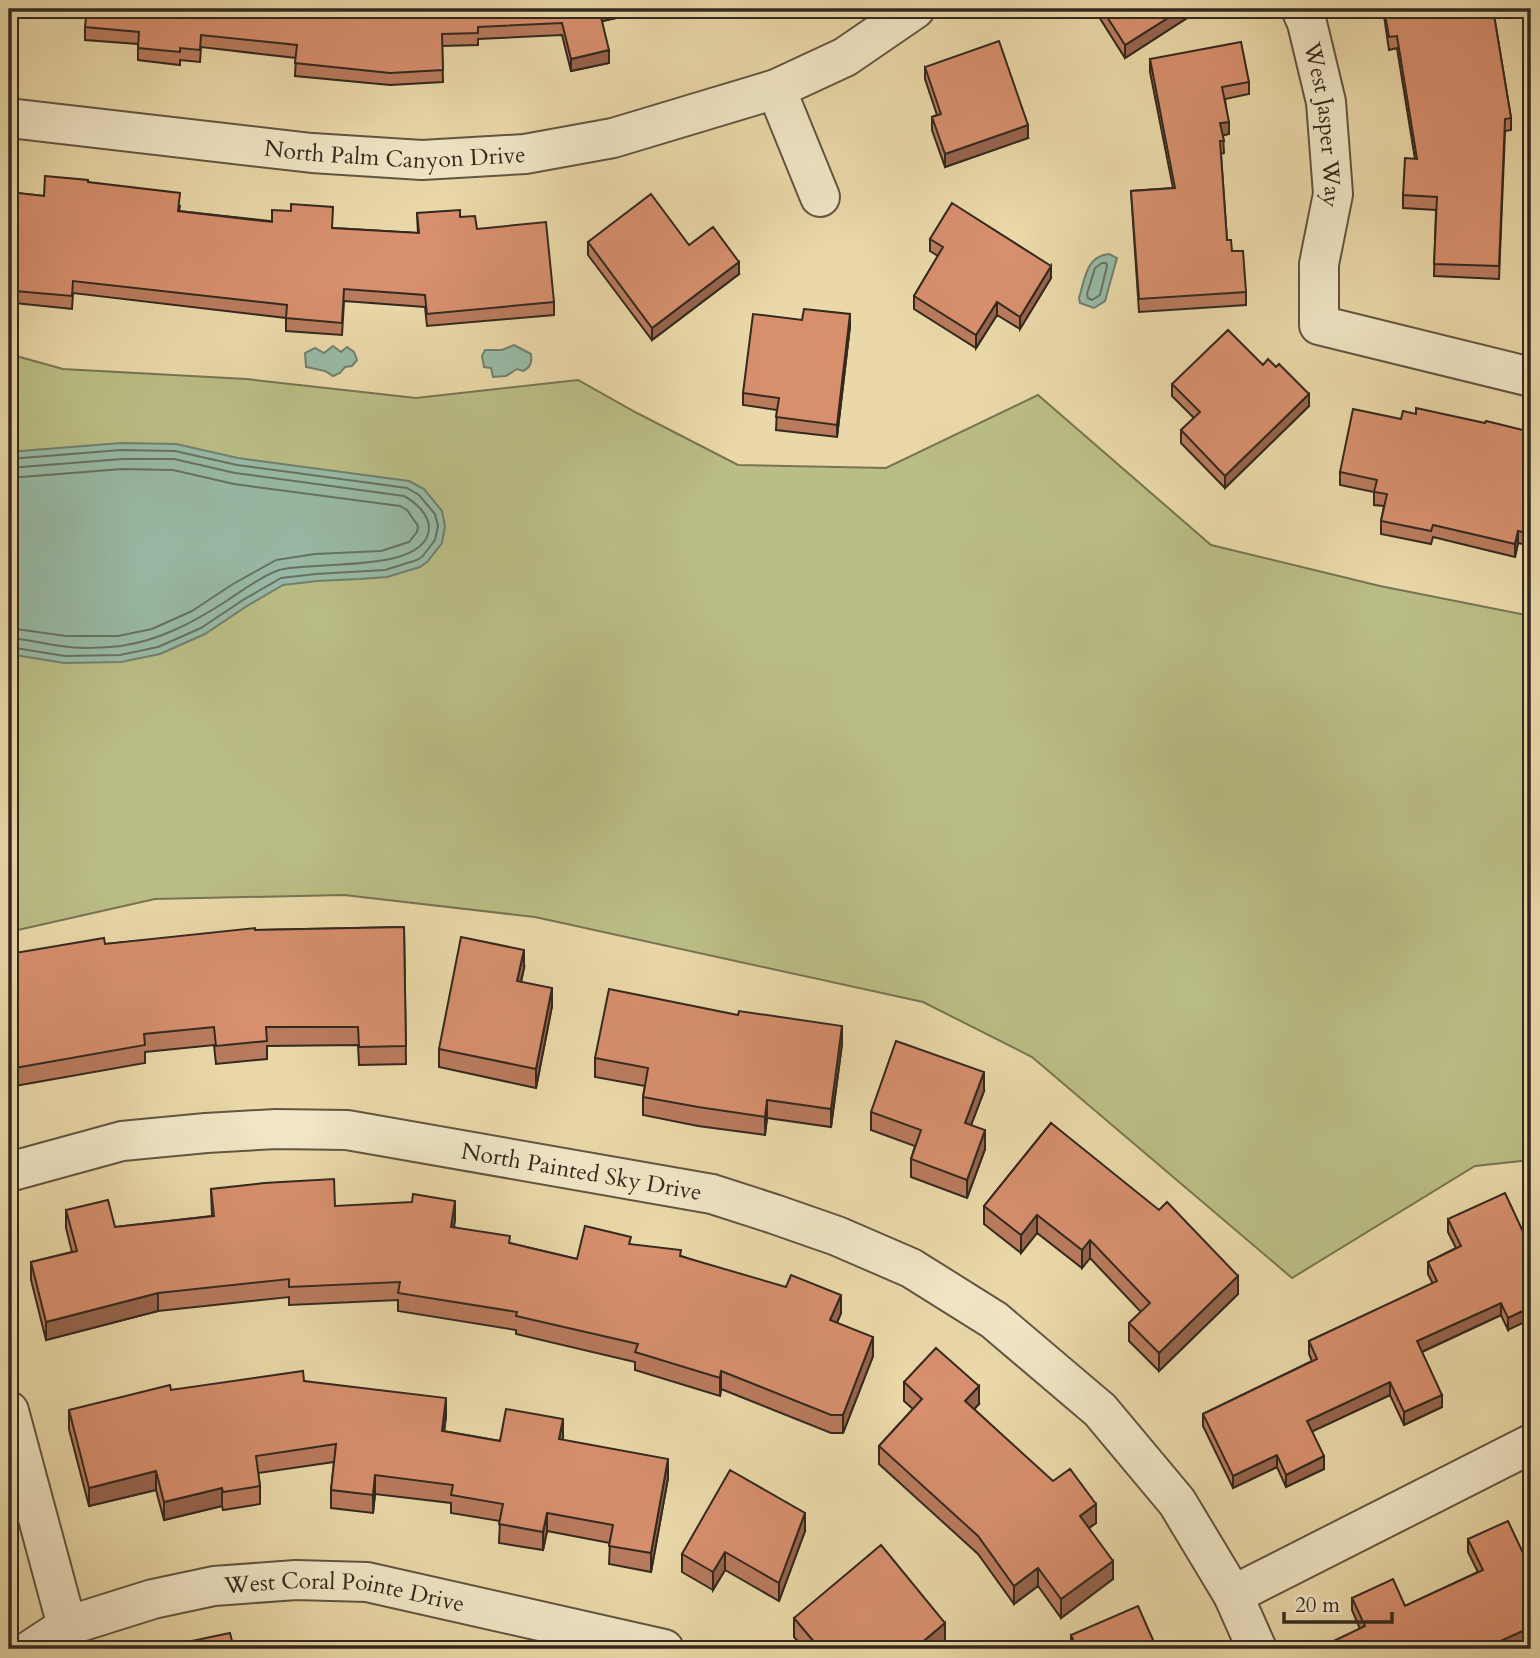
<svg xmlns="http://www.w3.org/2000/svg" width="1540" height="1658" font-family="Cardo,serif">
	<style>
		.green { fill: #babe85; stroke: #777452; stroke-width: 2 }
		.water { fill: #98baa6; stroke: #708070; stroke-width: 2 }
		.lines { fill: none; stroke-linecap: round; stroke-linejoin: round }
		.shore { stroke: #667262; stroke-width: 2 }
		.minor-casing { stroke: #625541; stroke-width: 42 }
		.minor { stroke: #f1e6c6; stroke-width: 38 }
		.wall { fill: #b97b5e; stroke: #34291f; stroke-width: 2 }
		.shaded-wall { fill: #96644c; stroke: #34291f; stroke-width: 2 }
		.building { fill: #d78f6d; stroke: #34291f; stroke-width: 2 }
		.labels { text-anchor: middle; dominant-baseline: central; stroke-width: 5; stroke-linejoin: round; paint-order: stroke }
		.street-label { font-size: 23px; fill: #34291f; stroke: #f1e6c6 }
	</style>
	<rect width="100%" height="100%" fill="#ead8a8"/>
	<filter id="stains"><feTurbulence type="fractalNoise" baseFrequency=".00286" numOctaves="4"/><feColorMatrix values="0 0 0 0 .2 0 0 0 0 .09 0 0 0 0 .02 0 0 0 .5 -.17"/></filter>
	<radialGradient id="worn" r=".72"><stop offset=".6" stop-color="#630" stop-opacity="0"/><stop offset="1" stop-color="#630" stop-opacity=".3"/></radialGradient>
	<path class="green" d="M9,354L63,369L246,379L416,398L578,380L637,413L738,465L886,468L1038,395L1211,545L1380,586L1531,616V1160L1475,1166L1292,1278L1032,1057L923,1002L535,917L344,895L155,899L9,932Z"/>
	<path class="water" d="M1109,254L1117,258L1105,301L1094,308L1080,303L1079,298C1085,279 1086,256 1109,254Z
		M514,345L531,354C532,362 531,367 523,371L517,369L506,376L493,377L491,368L484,367L482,356L485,350H502Z
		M333,346L341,352L347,347L354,352L357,360L352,366L345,367L340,373L333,376L325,371L306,367L305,353L315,348L324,353Z
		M121,443L176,444L238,458L409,481L424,489L442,511L445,526L442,543L427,562L420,567L387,577L360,579L317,581L283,585L247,606L205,634L160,654L121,662L64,663L9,654V452Z"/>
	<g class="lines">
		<path class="shore" d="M1102,263H1106L1107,266L1100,295L1092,300L1088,298L1087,294L1095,268Z
			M9,459L121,450L175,451L237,465L407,488L419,495L435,514L438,526L435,540L422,557L417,560L385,570L316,574L281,578L243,600L201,628L158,647L120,655L65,656L9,647
			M9,468L122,459H174L235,473L404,496C415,502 429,514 429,528C427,575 310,560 279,570C264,575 241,591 228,600C194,622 161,640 121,646C104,648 78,649 62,646C44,644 26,639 9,638
			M9,478L122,469L173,470L234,484L400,506L407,510L418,526L417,532L409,542L381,551L315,554L276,560L233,584L192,611L152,629L118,636H66L9,628"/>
		<defs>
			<g id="minor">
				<path id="s1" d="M1301,9L1307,23L1326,102L1333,194L1319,264V325L1531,377"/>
				<path d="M776,89L820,197"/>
				<path id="s2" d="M9,118L312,153L422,160L525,154L613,138L776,89L845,57L915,9"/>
				<path id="s3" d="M9,1172L122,1141L206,1133L276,1129L347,1130L712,1194L774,1214L837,1236L911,1268L994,1320L1100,1410L1177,1502L1233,1595L1257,1649"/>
				<path d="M9,1411L67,1626"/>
				<path d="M1233,1595L1531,1444"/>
				<path id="s4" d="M32,1649L67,1626L153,1599L214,1586L296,1580L367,1582L664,1649"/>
			</g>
		</defs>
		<use href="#minor" class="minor-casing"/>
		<use href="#minor" class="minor"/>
	</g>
	<path class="wall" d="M1094,9H1201L1125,58Z
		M1383,9H1493L1511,118V130L1505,131L1499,279L1434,276L1436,210L1403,208V195L1415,159L1397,48L1389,50Z
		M621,13V17L602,21L609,63L571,71L562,35L478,39V45L442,46L443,82L390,85L295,76L296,58L201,47L200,62L180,60V65L138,60V44L85,40V27Z
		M1150,59L1249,82V94L1225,99L1229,134L1223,135L1224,153L1221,154L1227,240L1232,251L1246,292V305L1139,312L1131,191L1173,188L1150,72Z
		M925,67L1028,138L945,167L932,130V117L937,115L925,79Z
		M88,182L180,206L179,211L333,228L418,233L417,213L460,217L477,229L554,302V315L427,326L425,307L344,301L342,335L286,331V318L73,293L72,309L15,303L16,275H9V192L44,196Z
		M930,239L1051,278L1020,329L997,315L976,348L914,309V296L938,256L930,251Z
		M588,242L689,245L739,274L652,340L588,255Z
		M802,320L850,326L837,437L776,430L777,410L743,405V393Z
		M1263,365L1309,406L1225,488L1181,443V430L1194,418L1172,396V384Z
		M1401,419L1531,432V546L1518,543L1515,557L1433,537L1431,544L1381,534V521L1384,506L1374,505V492L1340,485V472Z
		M404,927L406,1064L359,1065L358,1045L267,1046V1059L216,1064L214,1045L145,1052V1063L9,1087V954L105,944L255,930Z
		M524,968L521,982L552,1006L536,1088L439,1067V1049Z
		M842,1044L831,1127L767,1118L765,1135L698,1126L643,1115V1097L645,1086L595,1077V1058Z
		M984,1091L971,1125L985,1149L967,1198L911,1177V1159L915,1146L871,1130V1112Z
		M1051,1123L1238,1294L1159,1371L1129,1341V1323L1141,1312L1090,1258L1082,1268L1037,1233L1021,1253L984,1224V1206Z
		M211,1189L335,1206L455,1219L454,1227L510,1243L577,1259L631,1245L681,1256L841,1313L837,1323L873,1356L843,1433H831L721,1389L720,1396L635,1370V1362L516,1334V1330L398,1311V1300L289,1305V1297L158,1311L46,1340L31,1280V1262L72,1252L66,1228V1210L115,1227L212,1216Z
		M1448,1219L1531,1249L1508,1330L1501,1315L1422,1352L1442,1407L1404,1425L1390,1395L1312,1431L1324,1469L1286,1487L1277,1467L1233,1488L1203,1426V1414L1312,1361L1309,1354V1341L1433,1284L1428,1274V1262L1456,1248L1448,1232Z
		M304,1381L446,1416L444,1431L500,1441L563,1437L562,1440L668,1478L651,1572L609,1564L610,1543L547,1531L543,1550L499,1543L500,1521L451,1513V1503L375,1494L373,1513L331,1508V1490L334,1462L258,1473L260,1486V1504L223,1510L222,1506L164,1520L156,1490L89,1506L69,1429V1410L171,1390Z
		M904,1382L979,1404L974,1409L1096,1523L1089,1528L1113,1579L1061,1618L1038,1586L1014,1604L978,1554L879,1464V1446L913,1409L904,1401Z
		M805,1531L779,1601L725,1570L713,1590L682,1572V1554Z
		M1468,1539L1531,1570L1360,1629L1352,1610V1598L1405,1606L1478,1572L1468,1552Z
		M794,1618L945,1641L935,1649H805L794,1637Z
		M1071,1635L1157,1649H1071Z"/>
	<path class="shaded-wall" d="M599,9H637L621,13V17L599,22Z
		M1182,9H1201L1125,58V45Z
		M609,50V63L571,71V59Z
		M1229,122V134L1220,136V123Z
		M1028,125V138L945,167V154Z
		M739,262V274L652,340V328Z
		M1051,266V278L1020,329V317Z
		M997,302V315L976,348V335Z
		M850,314V326L837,437V425Z
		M1309,394V406L1225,488V476Z
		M1518,531V543L1515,557V544Z
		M524,950V968L517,999V981Z
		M552,988V1006L536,1088V1069Z
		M842,1026V1044L831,1127V1109Z
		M984,1072V1091L965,1141V1123Z
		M767,1100V1118L765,1135V1117Z
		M985,1130V1149L967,1198V1180Z
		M455,1201V1219L451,1245V1227Z
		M1037,1215V1233L1021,1253V1235Z
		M1090,1240V1258L1082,1268V1250Z
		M1238,1276V1294L1159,1371V1353Z
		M158,1293V1311L46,1340V1322Z
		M841,1295V1313L830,1339V1320Z
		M1501,1303V1315L1417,1354V1341Z
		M1531,1307V1319L1508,1330V1318Z
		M873,1337V1356L843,1433V1415Z
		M721,1371V1389L720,1396V1378Z
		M1390,1382V1395L1307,1434V1421Z
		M979,1386V1404L965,1419V1401Z
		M1442,1395V1407L1404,1425V1412Z
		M446,1398V1416L442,1449V1431Z
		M563,1419V1437L559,1458V1439Z
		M1277,1455V1467L1233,1488V1476Z
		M1324,1456V1469L1286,1487V1475Z
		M668,1459V1478L651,1572V1553Z
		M156,1471V1490L89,1506V1488Z
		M375,1475V1494L373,1513V1495Z
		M222,1488V1506L164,1520V1502Z
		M1096,1504V1523L1080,1534V1516Z
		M547,1513V1531L543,1550V1532Z
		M805,1513V1531L779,1601V1583Z
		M725,1552V1570L713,1590V1572Z
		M1113,1561V1579L1061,1618V1599Z
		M1038,1568V1586L1014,1604V1586Z
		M945,1623V1641L935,1649H914Z
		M1531,1627V1639L1510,1649H1483Z"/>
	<path class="building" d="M87,9H603H599L609,50L571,59L562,23L478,27V33L442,34L443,70L390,73L295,63L297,45L201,35L200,50L180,48V52L138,48L139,32L85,27Z
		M1102,9H1182L1125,45Z
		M1384,9H1493L1511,118L1505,119L1499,266L1434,264L1437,197L1403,195L1405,158L1417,159L1397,36L1389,37Z
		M999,41L1028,125L945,154L932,117L941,114L925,67Z
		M1241,42L1249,82L1222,87L1229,122L1220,123L1224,141H1220L1227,240H1231L1232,251H1243L1246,292L1139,299L1131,191L1175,188L1150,59Z
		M45,176L88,180V182L180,193L178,211L272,222V210L291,211V204L333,207L332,228L419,233L417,213L460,210V217L475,216L477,229L546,222L554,302L427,314L425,295L344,289L342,323L286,318L287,305L73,281L72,296L15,291L17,263L9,262V192L44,196Z
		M651,194L689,245L713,227L739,262L652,328L588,242Z
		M952,203L1051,266L1020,317L997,302L976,335L914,296L943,247L930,239Z
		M804,309L850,314L837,425L776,417L779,398L743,393L753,314L802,320Z
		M1228,330L1263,365L1268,359L1276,367L1279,364L1309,394L1225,476L1181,430L1200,412L1172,384Z
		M1416,408L1485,423L1486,421L1531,432V534L1518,531L1515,544L1433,525L1431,531L1381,521L1387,494L1374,492L1377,480L1340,472L1353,409L1401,419L1403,411L1416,414Z
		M404,927L406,1046L359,1047L358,1027H266L267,1041L216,1046L214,1027L144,1034L145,1045L9,1069V954L104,938L105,944L255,928V930Z
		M461,937L524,950L517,981L552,988L536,1069L439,1049Z
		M609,989L738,1015L739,1011L842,1026L831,1109L767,1100L765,1117L698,1107L643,1097L648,1068L595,1058Z
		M896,1041L984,1072L965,1123L985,1130L967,1180L911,1159L921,1130L871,1112Z
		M1051,1123L1159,1210L1167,1202L1238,1276L1159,1353L1129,1323L1150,1303L1090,1240L1082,1250L1037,1215L1021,1235L984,1206Z
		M334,1179L335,1206L412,1202L413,1194L455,1201L451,1227L510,1236L509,1243L577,1259L585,1226L631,1237L629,1244L681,1250L680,1256L786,1287L791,1275L841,1295L830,1320L873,1337L843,1415H831L721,1371L720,1378L635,1352L638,1344L516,1316L517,1312L398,1293L400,1282L289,1287V1279L158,1293L46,1322L31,1262L77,1251L66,1210L108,1200L115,1227L214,1216L211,1189L264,1183Z
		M1505,1193L1531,1249V1307L1508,1318L1501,1303L1417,1341L1442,1395L1404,1412L1390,1382L1307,1421L1324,1456L1286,1475L1277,1455L1233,1476L1203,1414L1317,1359L1309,1341L1437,1281L1428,1262L1461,1246L1448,1219Z
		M936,1348L979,1386L965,1401L1053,1481L1070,1469L1096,1504L1080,1516L1113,1561L1061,1599L1038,1568L1014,1586L978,1536L879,1446L922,1399L904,1382Z
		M303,1371L304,1381L446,1398L442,1431L500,1441L506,1409L563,1419L559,1439L668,1459L651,1553L609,1546L613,1525L547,1513L543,1532L499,1524L503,1504L451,1495L453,1485L375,1475L373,1495L331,1490L336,1444L256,1456L260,1486L223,1492L222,1488L164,1502L156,1471L89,1488L69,1410L170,1385L171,1390Z
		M730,1470L805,1513L779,1583L725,1552L713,1572L682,1554Z
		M1508,1521L1531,1570V1627L1483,1649H1317L1365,1626L1352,1598L1393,1579L1405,1606L1483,1570L1468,1539Z
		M881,1545L945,1623L914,1649H846L845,1648L843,1649H820L794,1618Z
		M1138,1606L1157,1649H1077L1071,1635Z
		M230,1633L234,1649H189L187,1642Z"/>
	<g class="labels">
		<g class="street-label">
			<text stroke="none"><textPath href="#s1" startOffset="119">West Jasper Way</textPath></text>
			<text stroke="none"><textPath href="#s2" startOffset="388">North Palm Canyon Drive</textPath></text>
			<text stroke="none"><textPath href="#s3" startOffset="581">North Painted Sky Drive</textPath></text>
			<text stroke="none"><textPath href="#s4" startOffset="326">West Coral Pointe Drive</textPath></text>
		</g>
	</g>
	<rect width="1540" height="1658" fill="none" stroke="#ead8a8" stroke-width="35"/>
	<rect x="10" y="10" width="1519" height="1637" fill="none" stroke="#34291f" stroke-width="3.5"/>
	<rect x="18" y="18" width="1505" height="1623" fill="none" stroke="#34291f" stroke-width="2"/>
	<path d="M1284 1612v10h108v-10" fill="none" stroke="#34291f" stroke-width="3.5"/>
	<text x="1295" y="1612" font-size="21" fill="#34291f" stroke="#f1e6c6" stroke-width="5" paint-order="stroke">20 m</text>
	<rect width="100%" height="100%" filter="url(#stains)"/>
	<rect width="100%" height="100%" fill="url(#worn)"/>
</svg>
